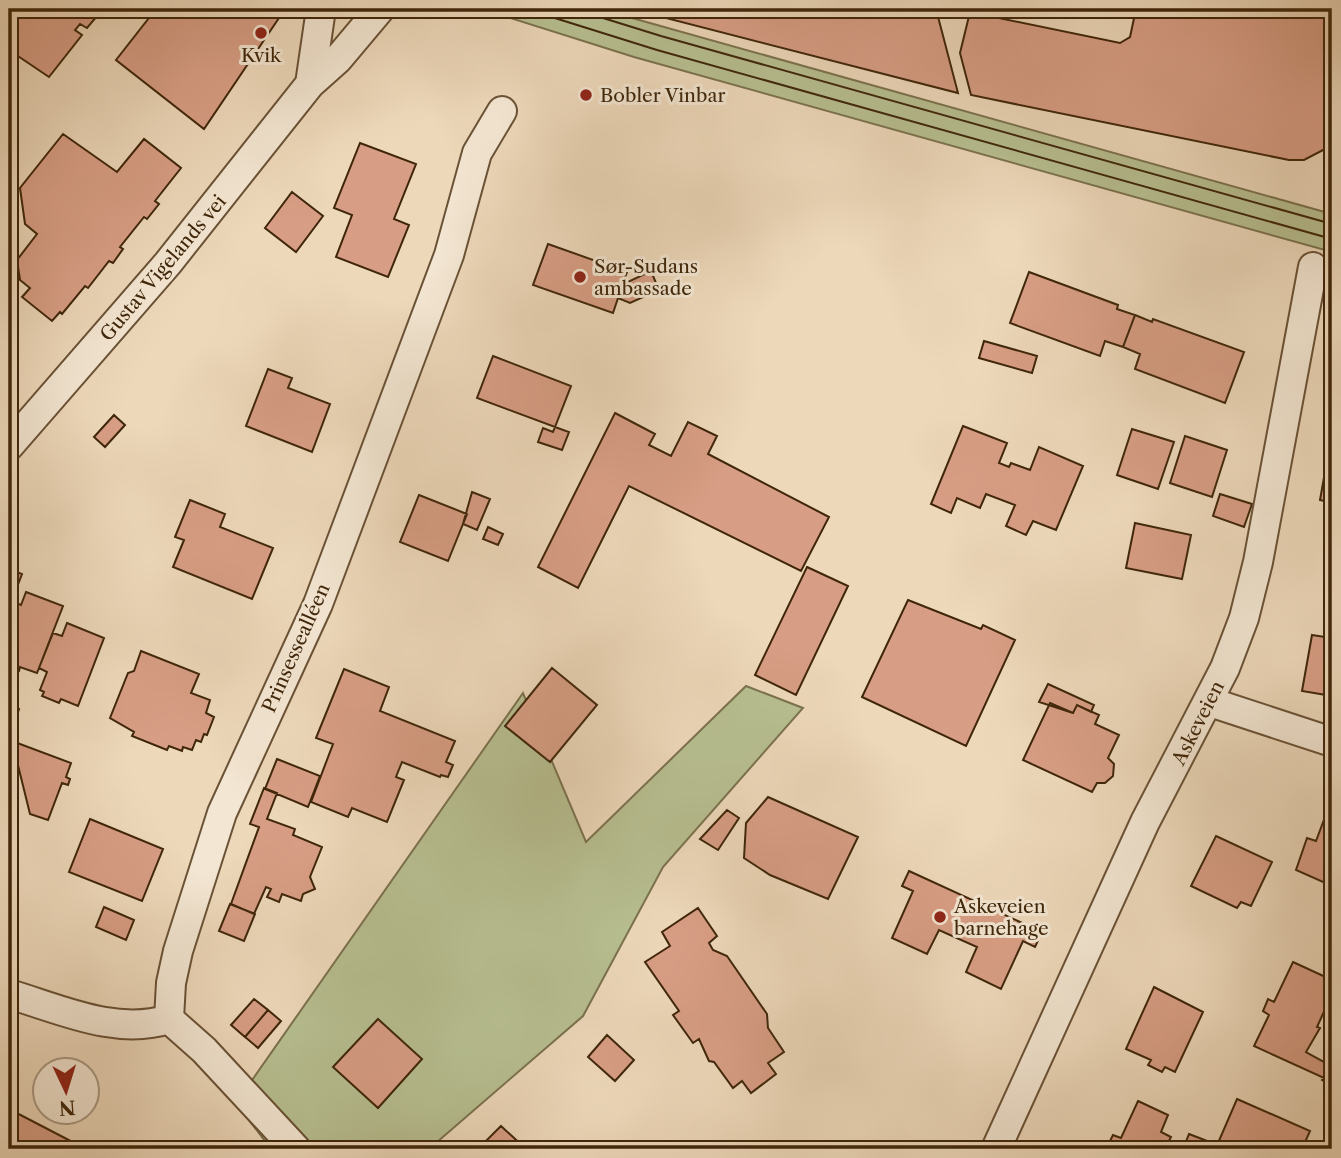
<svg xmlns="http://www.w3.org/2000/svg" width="1341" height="1158" font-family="'Libre Caslon Text',serif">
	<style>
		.green { fill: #b7bf91; stroke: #7b724e; stroke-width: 2 }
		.building { fill: #d89e85; stroke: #3f260a; stroke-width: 2 }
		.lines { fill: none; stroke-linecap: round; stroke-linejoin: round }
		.street-casing { stroke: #6a5236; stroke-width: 32 }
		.street { stroke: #f3e6d2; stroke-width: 28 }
		.tram { stroke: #3f260a; stroke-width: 2 }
		.poi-dot { fill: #8f2418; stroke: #f3e6d2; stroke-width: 2.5 }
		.labels { text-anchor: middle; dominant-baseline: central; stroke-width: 6; stroke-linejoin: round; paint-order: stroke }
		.poi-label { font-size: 19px; fill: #3f260a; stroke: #f3e6d2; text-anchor: start }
		.street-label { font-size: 19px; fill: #3f260a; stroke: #f3e6d2 }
	</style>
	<rect width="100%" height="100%" fill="#edd8ba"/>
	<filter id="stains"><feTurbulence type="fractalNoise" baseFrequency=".00286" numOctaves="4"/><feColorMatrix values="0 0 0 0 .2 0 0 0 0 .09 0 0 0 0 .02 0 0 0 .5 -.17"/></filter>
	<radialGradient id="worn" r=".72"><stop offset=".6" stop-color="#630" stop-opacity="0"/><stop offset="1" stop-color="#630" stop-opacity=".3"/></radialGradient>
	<path class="green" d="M600,9L1332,214V252L634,57L485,10Z
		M746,686L803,708L663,867L583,1016L429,1149H271L236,1103L523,693L586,842Z"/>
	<path class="building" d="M9,9H103L87,28L80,24L75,30L82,35L49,77L9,50Z
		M156,9H285L204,129L116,60Z
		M660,9H936L958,93L662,17Z
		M1136,9H1332V137L1327,148L1304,160H1289L971,95L960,53L970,12L1120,43L1130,37Z
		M63,134L117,172L144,139L181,168L155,201L159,204L147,219L144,217L120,247L123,249L113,263L109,261L88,288L85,286L62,314L60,312L52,321L22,297L30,288L20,280L17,260L37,234L25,224L20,188Z
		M360,143L416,164L394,219L409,225L388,277L336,257L352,215L334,208Z
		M292,192L323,216L296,252L265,228Z
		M548,244L627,272L624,280L628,282L651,271L659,290L630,303L618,298L613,313L533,285Z
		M1029,272L1118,305L1117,309L1135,315L1123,347L1105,341L1100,356L1010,323Z
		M1135,315L1152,322L1153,319L1244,352L1225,403L1135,369L1140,354L1123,347Z
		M984,341L1037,356L1032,373L979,358Z
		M493,356L571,386L555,427L477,398Z
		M268,369L292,378L288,388L330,404L312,452L246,426Z
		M615,413L655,434L649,445L671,456L688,422L717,436L708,454L829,517L801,571L629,486L578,588L538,567Z
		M114,415L125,425L105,447L94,437Z
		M963,426L1007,443L999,463L1009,467L1011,463L1030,470L1039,447L1083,466L1056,530L1033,521L1026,535L1006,526L1015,505L986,494L980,508L957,498L951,513L931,504Z
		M555,427L569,432L562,450L538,442L543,428L553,432Z
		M1132,429L1174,442L1158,489L1117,475Z
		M1332,432V503L1320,500Z
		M1185,436L1227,450L1212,497L1170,483Z
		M472,492L490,499L477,530L463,524Z
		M1220,494L1252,504L1244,527L1213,516Z
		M419,495L467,514L448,561L400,542Z
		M190,500L225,514L220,527L273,548L252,599L173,567L184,540L175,537Z
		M1135,523L1191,535L1182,579L1126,568Z
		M488,527L503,534L498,545L483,539Z
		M807,567L848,586L796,695L755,675Z
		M9,569L22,574L9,608Z
		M26,592L63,606L37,673L20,667L19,671L9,667V608L11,601L21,605Z
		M908,600L981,629L983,625L1015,640L966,746L862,697Z
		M67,623L104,638L78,706L61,699L59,703L42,696L44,692L40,690L47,672L39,668L53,633L62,636Z
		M1312,635L1332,638V696L1302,691Z
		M141,651L199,674L191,693L210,700L206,713L214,717L207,735L204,734L201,742L196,740L192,750L183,747L182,751L169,746L167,750L132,736L134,732L110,718L128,673L134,671Z
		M552,668L597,705L550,762L505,726Z
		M344,669L389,687L380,711L455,741L446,762L453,765L448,777L441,775L440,777L402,762L396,777L404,780L387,822L352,808L348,817L311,802L333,744L316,738Z
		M1048,684L1094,705L1091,712L1077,705L1073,713L1039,702Z
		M1050,703L1073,713L1077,705L1099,715L1095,724L1119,735L1108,758L1114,764L1113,776L1105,783H1097L1092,792L1023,760Z
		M9,705L19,709L9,737Z
		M12,741L71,763L66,777L70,779L68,785L62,783L48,820L30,814Z
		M277,759L320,776L308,807L265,789Z
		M264,788L277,793L267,819L295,829L293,835L322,847L310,877L315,889L303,894L301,901L282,894L279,902L267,897L271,889L266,887L254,914L231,904L259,827L250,824Z
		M768,797L858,837L828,899L770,875L744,858L746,823Z
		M727,810L739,818L718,850L700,839Z
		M1325,817L1332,819V886L1296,870L1307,838L1316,841Z
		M90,819L163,849L142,901L69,872Z
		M1216,836L1272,862L1251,906L1241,902L1237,908L1191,886Z
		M909,871L1042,932L1035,947L1023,941L1001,989L966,972L977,947L939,930L927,954L892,938L913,891L902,886Z
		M230,904L255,914L244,941L219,931Z
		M104,907L134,920L126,940L96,927Z
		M698,908L717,936L709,943L713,950L727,956L767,1014L768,1028L784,1052L768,1063L776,1074L751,1093L742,1081L733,1088L714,1062L709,1061L699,1039L693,1043L673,1015L679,1011L645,962L670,946L662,932Z
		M1293,962L1332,980V994L1317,1027L1320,1028L1306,1052L1331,1066L1324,1078L1254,1046L1269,1015L1263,1011L1268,999L1274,1002Z
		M1154,987L1203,1012L1175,1072L1165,1067L1162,1072L1148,1065L1151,1060L1126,1049Z
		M254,999L268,1010L245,1037L231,1025Z
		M268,1010L281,1021L258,1048L245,1037Z
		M378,1019L422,1059L378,1108L333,1067Z
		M607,1035L634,1060L615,1081L588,1057Z
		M1332,1064V1086L1322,1080Z
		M1237,1099L1310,1131L1302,1149H1231L1218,1143Z
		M1138,1101L1168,1115L1161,1132L1171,1137L1165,1149H1106L1113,1135L1121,1138Z
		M9,1109L86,1149H9Z
		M501,1126L526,1149H469L474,1142L483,1144Z
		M1189,1134L1223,1147L1222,1149H1183Z"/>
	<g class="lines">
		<defs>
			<path id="street" d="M310,84L321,9
				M9,446L168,263L310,84L338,59L380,9
				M1210,702L1332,742
				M9,994C60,1009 116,1036 169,1019
				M296,1149L204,1050L169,1019L171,983L178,951L222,813L318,604L449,255L477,153L502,111
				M996,1149L1145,822L1225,668L1244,618L1258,562L1313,267"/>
		</defs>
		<use href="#street" class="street-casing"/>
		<use href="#street" class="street"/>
		<path class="tram" d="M526,9L657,50L1332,239
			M574,9L661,36L1332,224"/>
	</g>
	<g class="poi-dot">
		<circle cx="261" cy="33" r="7"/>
		<circle cx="586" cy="95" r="7"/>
		<circle cx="580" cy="277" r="7"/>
		<circle cx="940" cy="917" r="7"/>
	</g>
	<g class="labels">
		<g class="poi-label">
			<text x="261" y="55" text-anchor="middle">Kvik</text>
			<text x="600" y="95">Bobler Vinbar</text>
			<text x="594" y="266">Sør-Sudans<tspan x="594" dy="22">ambassade</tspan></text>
			<text x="954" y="906">Askeveien<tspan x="954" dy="22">barnehage</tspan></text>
		</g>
		<g class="street-label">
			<text transform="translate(163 268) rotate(-50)">Gustav Vigelands vei</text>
			<text transform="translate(296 648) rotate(-66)">Prinsessealléen</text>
			<text transform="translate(1198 723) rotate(-63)">Askeveien</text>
		</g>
	</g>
	<rect width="1341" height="1158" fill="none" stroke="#edd8ba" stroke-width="35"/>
	<rect x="10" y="10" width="1320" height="1137" fill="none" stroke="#3f260a" stroke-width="3.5"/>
	<rect x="18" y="18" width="1306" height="1123" fill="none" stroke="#3f260a" stroke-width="2"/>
	<g transform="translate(66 1091) rotate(176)"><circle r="33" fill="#f3e6d2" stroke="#ab9982" stroke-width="2"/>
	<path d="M0-5L12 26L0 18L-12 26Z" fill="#8f2418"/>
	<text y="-10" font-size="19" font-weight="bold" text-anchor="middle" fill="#3f260a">N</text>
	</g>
	<rect width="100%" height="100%" filter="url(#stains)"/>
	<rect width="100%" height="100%" fill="url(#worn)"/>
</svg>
